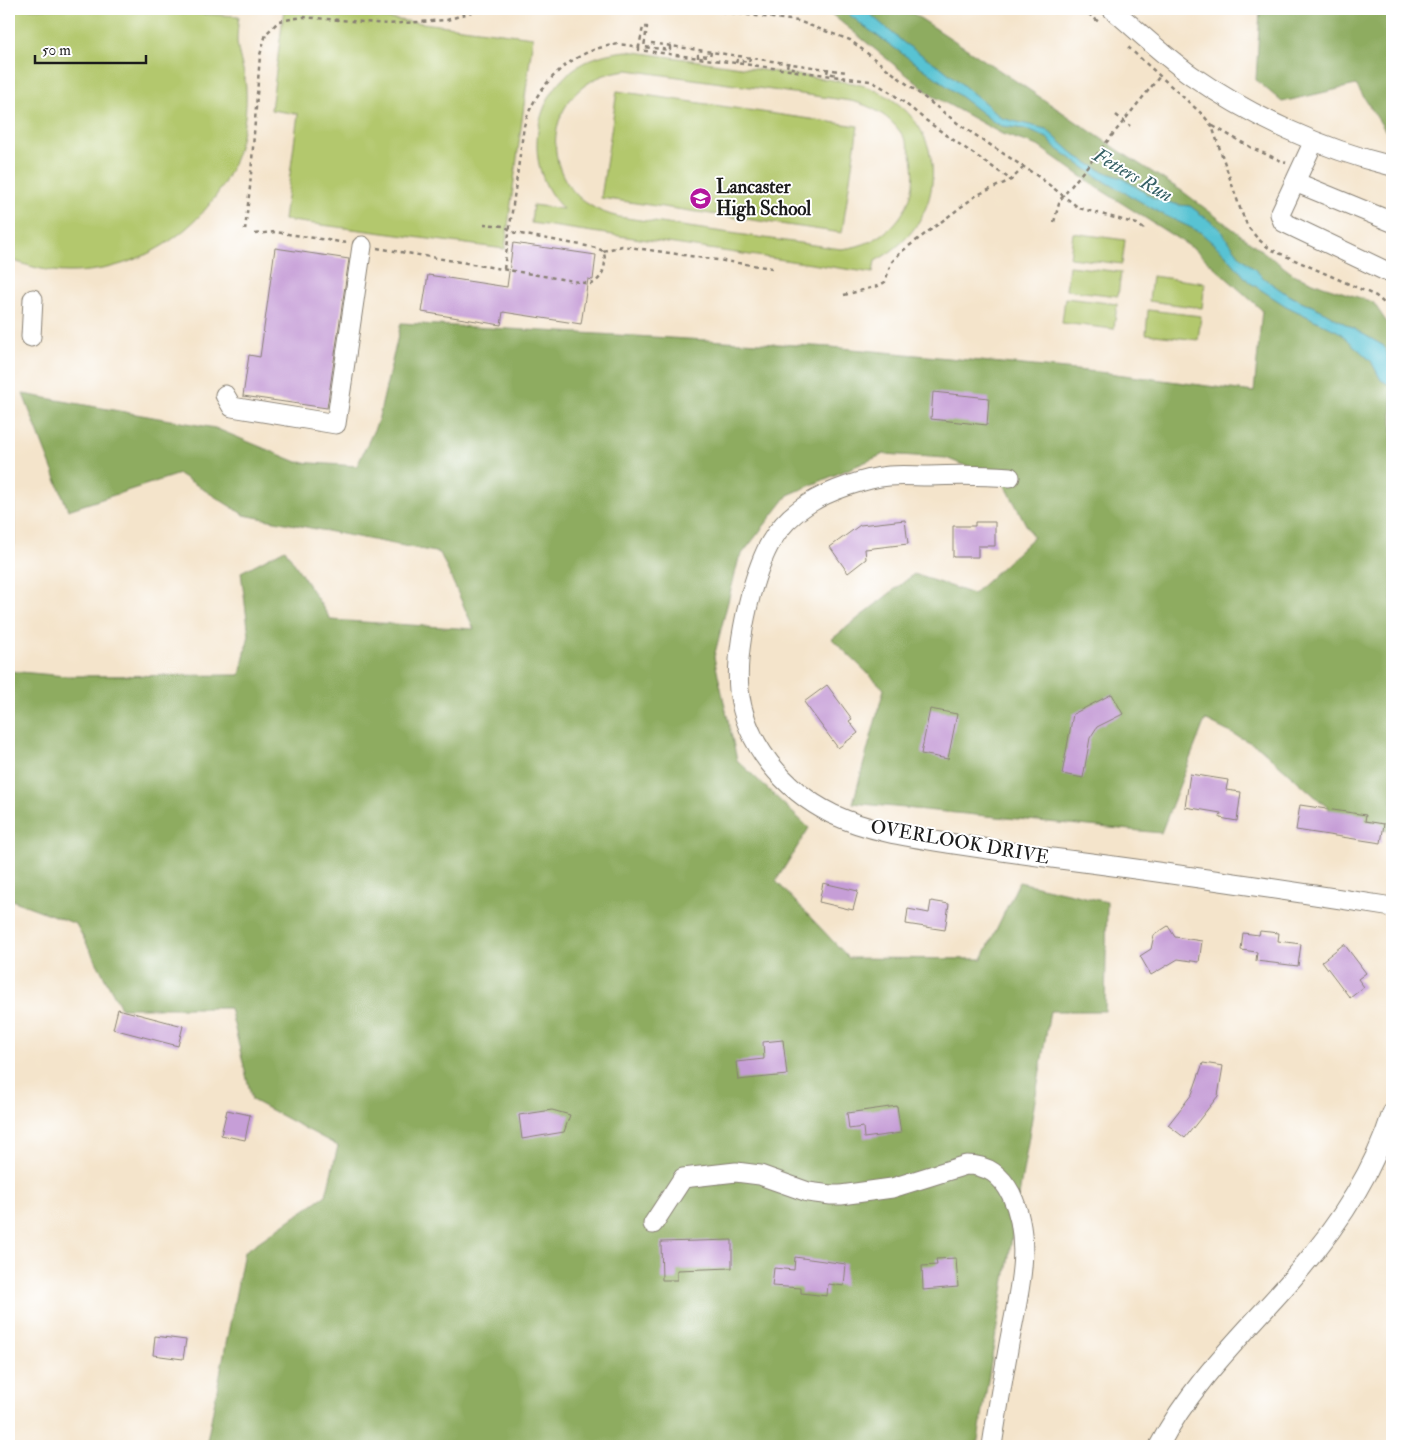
<svg xmlns="http://www.w3.org/2000/svg" width="1401" height="1455" font-family="'IM FELL Double Pica',serif">
	<style>
		.green { fill: #b3c86d; stroke: #687244; fill-rule: evenodd }
		.forest { fill: #8eac60; stroke: #55643e }
		.water { fill: #58c3d3; stroke: #3a7078 }
		.building { fill: #c69ed7 }
		.lines { fill: none; stroke-linecap: round; stroke-linejoin: round }
		.minor-casing { stroke: #888074; stroke-width: 21 }
		.path { stroke: #888074; stroke-width: 2.5; stroke-dasharray: 4 4; stroke-linecap: butt }
		.minor { stroke: #fff; stroke-width: 19 }
		.labels { text-anchor: middle; dominant-baseline: central; stroke-width: 4; stroke-linejoin: round; paint-order: stroke }
		.poi-label { font-size: 19px; font-weight: bold; fill: #1c1c1c; stroke: #fff; text-anchor: start }
		.street-label { font-size: 19px; fill: #1c1c1c; stroke: #fff }
		.water-label { font-size: 20px; font-style: italic; fill: #345f65; stroke: #fff }
	</style>
	<rect width="100%" height="100%" fill="#fff"/>
	<filter id="ink" filterUnits="userSpaceOnUse"><feTurbulence type="fractalNoise" baseFrequency=".02" numOctaves="2"/><feDisplacementMap in="SourceGraphic" scale="10" xChannelSelector="R" yChannelSelector="G"/><feConvolveMatrix kernelMatrix="1 2 1 2 8 2 1 2 1" color-interpolation-filters="sRGB"/></filter>
	<filter id="wash" filterUnits="userSpaceOnUse"><feTurbulence type="fractalNoise" baseFrequency=".0096" numOctaves="4" result="noise"/><feDisplacementMap in="SourceGraphic" scale="20" xChannelSelector="R" yChannelSelector="G"/><feGaussianBlur stdDeviation="1.12" result="paint"/><feColorMatrix in="noise" values="0 0 0 0 0 0 0 0 0 0 0 0 0 0 0 0 0 1.4 0 .05"/><feComposite in="paint" operator="in"/></filter>
	<g filter="url(#wash)">
		<rect width="100%" height="100%" fill="#f4e4cb"/>
		<path class="green" d="M9,9H111L239,16C238,24 237,33 237,42C238,54 243,67 245,79C248,100 245,124 240,143C221,220 145,273 68,272C47,272 28,266 9,259Z
			M284,9H312L533,37L505,249L284,220L298,114L271,110Z
			M628,51L853,83C948,104 961,217 875,261L873,273L531,223L533,205L563,209C557,202 551,195 547,187C524,142 542,83 587,61C600,55 614,52 628,51ZM628,70L851,101C940,121 932,240 841,249L619,217C529,197 537,78 628,70Z
			M617,91L858,126L842,233L601,198Z
			M1073,233L1125,240L1122,264L1070,258Z
			M1069,266L1121,272L1118,296L1066,290Z
			M1152,276L1205,283L1202,308L1149,301Z
			M1065,298L1117,304L1114,329L1062,323Z
			M1148,310L1201,316L1198,340L1146,334Z"/>
		<path class="forest" d="M825,9H906L1025,87L1130,158L1182,191L1293,274L1323,286L1373,302L1392,330V830L1354,831L1259,747L1205,720L1161,833L853,803L884,689L832,639L914,574L973,594L1033,538L1003,481L946,458L884,454L788,495L739,558L714,657L737,760L809,828L776,881L849,958L982,959L1019,882L1107,902L1105,1011H1050L977,1446H206L244,1252L326,1195L338,1146L252,1100L230,1008H121L76,924L9,899V671L65,676L240,675L249,635L241,572L285,549L331,620L474,629L440,553L244,515L179,474L68,510L23,394L215,428L297,462L357,466L378,421L401,323L831,347L1108,373L1254,392L1262,310L1194,249L1101,190L1038,146L1002,134L933,96Z
			M1261,9H1392V141L1356,85L1282,102L1256,80L1260,10Z
			M9,483L14,491V546L9,543Z"/>
		<path class="water" d="M842,9H864L904,43L942,68L986,104L1001,118L1046,129L1076,156L1102,171L1124,179L1153,198L1179,205L1190,206L1218,227L1240,256L1265,279L1288,295L1321,310L1384,346L1389,360L1390,371L1392,372V386L1381,380L1371,361L1339,332L1286,306L1249,282L1224,253L1200,232L1164,215L1099,178L1056,148L1047,138L1025,129L1002,126L995,123L935,77L865,27Z"/>
		<g id="blocks">
			<path class="building" d="M513,243L596,255L593,280L588,279L581,324L503,312L501,325L422,312L428,275L507,287Z
				M275,248L349,259L327,408L243,396L249,355L260,357Z
				M933,392L989,398L987,425L931,419Z
				M905,520L908,544L865,549L866,559L848,573L830,547L860,525Z
				M975,522H995V546H978V557H953V526H975Z
				M827,685L852,719L849,721L858,733L838,748L804,702Z
				M1112,694L1123,714L1097,727L1090,738L1083,778L1062,774L1073,714Z
				M930,709L957,714L948,759L921,754Z
				M1190,774L1228,780L1226,790L1241,792L1237,821L1220,818L1221,813L1185,807Z
				M1300,805L1366,815L1365,821L1384,824L1381,843L1296,830Z
				M823,883L858,891L853,910L819,902Z
				M931,901L949,904L945,930L906,924L908,909L929,913Z
				M1168,926L1175,937L1202,941L1199,962L1178,959L1151,975L1140,956L1151,949L1154,935Z
				M1260,931L1279,933L1278,941L1301,944L1298,966L1256,961L1257,952L1241,950L1243,933L1259,935Z
				M1344,944L1366,973L1358,979L1364,987L1350,998L1322,961Z
				M118,1009L183,1026L178,1046L113,1029Z
				M783,1040L787,1075L738,1080L736,1062L764,1059L763,1042Z
				M1203,1063L1223,1066L1218,1096L1185,1138L1168,1125L1192,1094Z
				M897,1106L901,1133L864,1138L863,1127L849,1129L847,1113Z
				M227,1110L250,1115L245,1140L221,1135Z
				M552,1110L570,1115L564,1132L522,1139L519,1115Z
				M732,1240V1268L677,1270V1280H662L661,1242Z
				M795,1257L846,1264L844,1286L828,1284L827,1296L801,1293V1288L772,1286L774,1268L794,1270Z
				M956,1258L958,1287L923,1290L922,1266L937,1265L936,1259Z
				M155,1336L186,1340L183,1359L153,1355Z"/>
		</g>
	</g>
	<g filter="url(#ink)">
		<use href="#blocks" fill-opacity="0" stroke="#888074" stroke-width="1"/>
		<g class="lines">
			<defs>
				<path id="minor" d="M1112,9C1138,31 1163,55 1191,75C1250,116 1322,149 1392,166
					M1314,141L1280,214L1283,222L1392,274
					M1295,182L1392,222
					M31,337L33,299
					M225,395L232,407L336,424L362,246
					M1010,477C983,475 956,475 929,476C916,476 902,475 889,476C866,478 828,491 808,504C773,526 762,555 751,593C743,624 736,658 739,690C745,744 784,790 832,814C868,831 909,837 948,843C988,849 1028,855 1068,860C1176,874 1284,890 1392,907
					M653,1224L683,1178L736,1172L760,1175L808,1192L831,1195H841L892,1188L966,1165C988,1165 1001,1175 1011,1194C1034,1242 1018,1295 1009,1344C1003,1378 997,1412 992,1446
					M1159,1446C1192,1382 1246,1332 1293,1278C1335,1230 1373,1175 1392,1113"/>
			</defs>
			<use href="#minor" class="minor-casing"/>
			<path class="path" d="M699,9L798,21L850,40L960,125L1039,177L1079,208L1137,224L1144,229
				M1082,9L1099,22
				M651,43L846,72
				M639,47V50L870,81C890,90 906,104 923,118C952,140 982,159 1011,180
				M1128,47L1203,115L1212,126L1241,211L1248,227L1258,239L1270,249L1376,296L1384,303L1392,316
				M698,58V55L710,56L711,52
				M736,63L737,60L749,62L750,58
				M788,63L787,67L798,69L797,72
				M828,69L827,73L837,75V78
				M1116,115L1130,126
				M1213,126L1252,148L1286,163
				M1054,222L1060,200L1160,76
				M245,230L250,187L260,55L266,34L279,21L303,17L388,24L447,20L481,9
				M255,234L275,232L347,243
				M377,248L591,284C603,280 608,262 603,251L597,248L515,233L504,226L484,224
				M603,251L622,246L772,268
				M504,269L524,126C535,86 570,52 612,45C621,43 630,46 639,47L643,27H647L644,47L670,50V46
				M844,295L878,286L885,282L891,263L901,252L977,195L1011,180L1024,167"/>
			<use href="#minor" class="minor"/>
		</g>
	</g>
	<defs>
		<symbol id="school-disc" viewBox="-11 -11 22 22"><circle r="9.5" fill="#b5179e" stroke="#fff"/><path d="M0-5L7-2L0 1L-7-2ZM-4 1L0 2.5L4 1V4Q0 6-4 4Z" fill="#fff"/></symbol>
	</defs>
	<g fill-rule="evenodd">
		<use href="#school-disc" x="688" y="186" width="25" height="25"/>
	</g>
	<g class="labels">
		<g class="poi-label">
			<text x="716" y="187">Lancaster<tspan x="716" dy="22">High School</tspan></text>
		</g>
		<g class="street-label">
			<text transform="translate(960 842) rotate(10)">OVERLOOK DRIVE</text>
		</g>
		<g class="water-label">
			<text transform="translate(1133 175) rotate(30)">Fetters Run</text>
		</g>
	</g>
	<rect width="1401" height="1455" fill="none" stroke="#fff" stroke-width="30"/>
	<path d="M35 55v8h111v-8" fill="none" stroke="#1c1c1c" stroke-width="2.5"/>
	<text x="42" y="55" font-size="15" fill="#1c1c1c" stroke="#ffffff" stroke-width="4" paint-order="stroke">50 m</text>
</svg>
